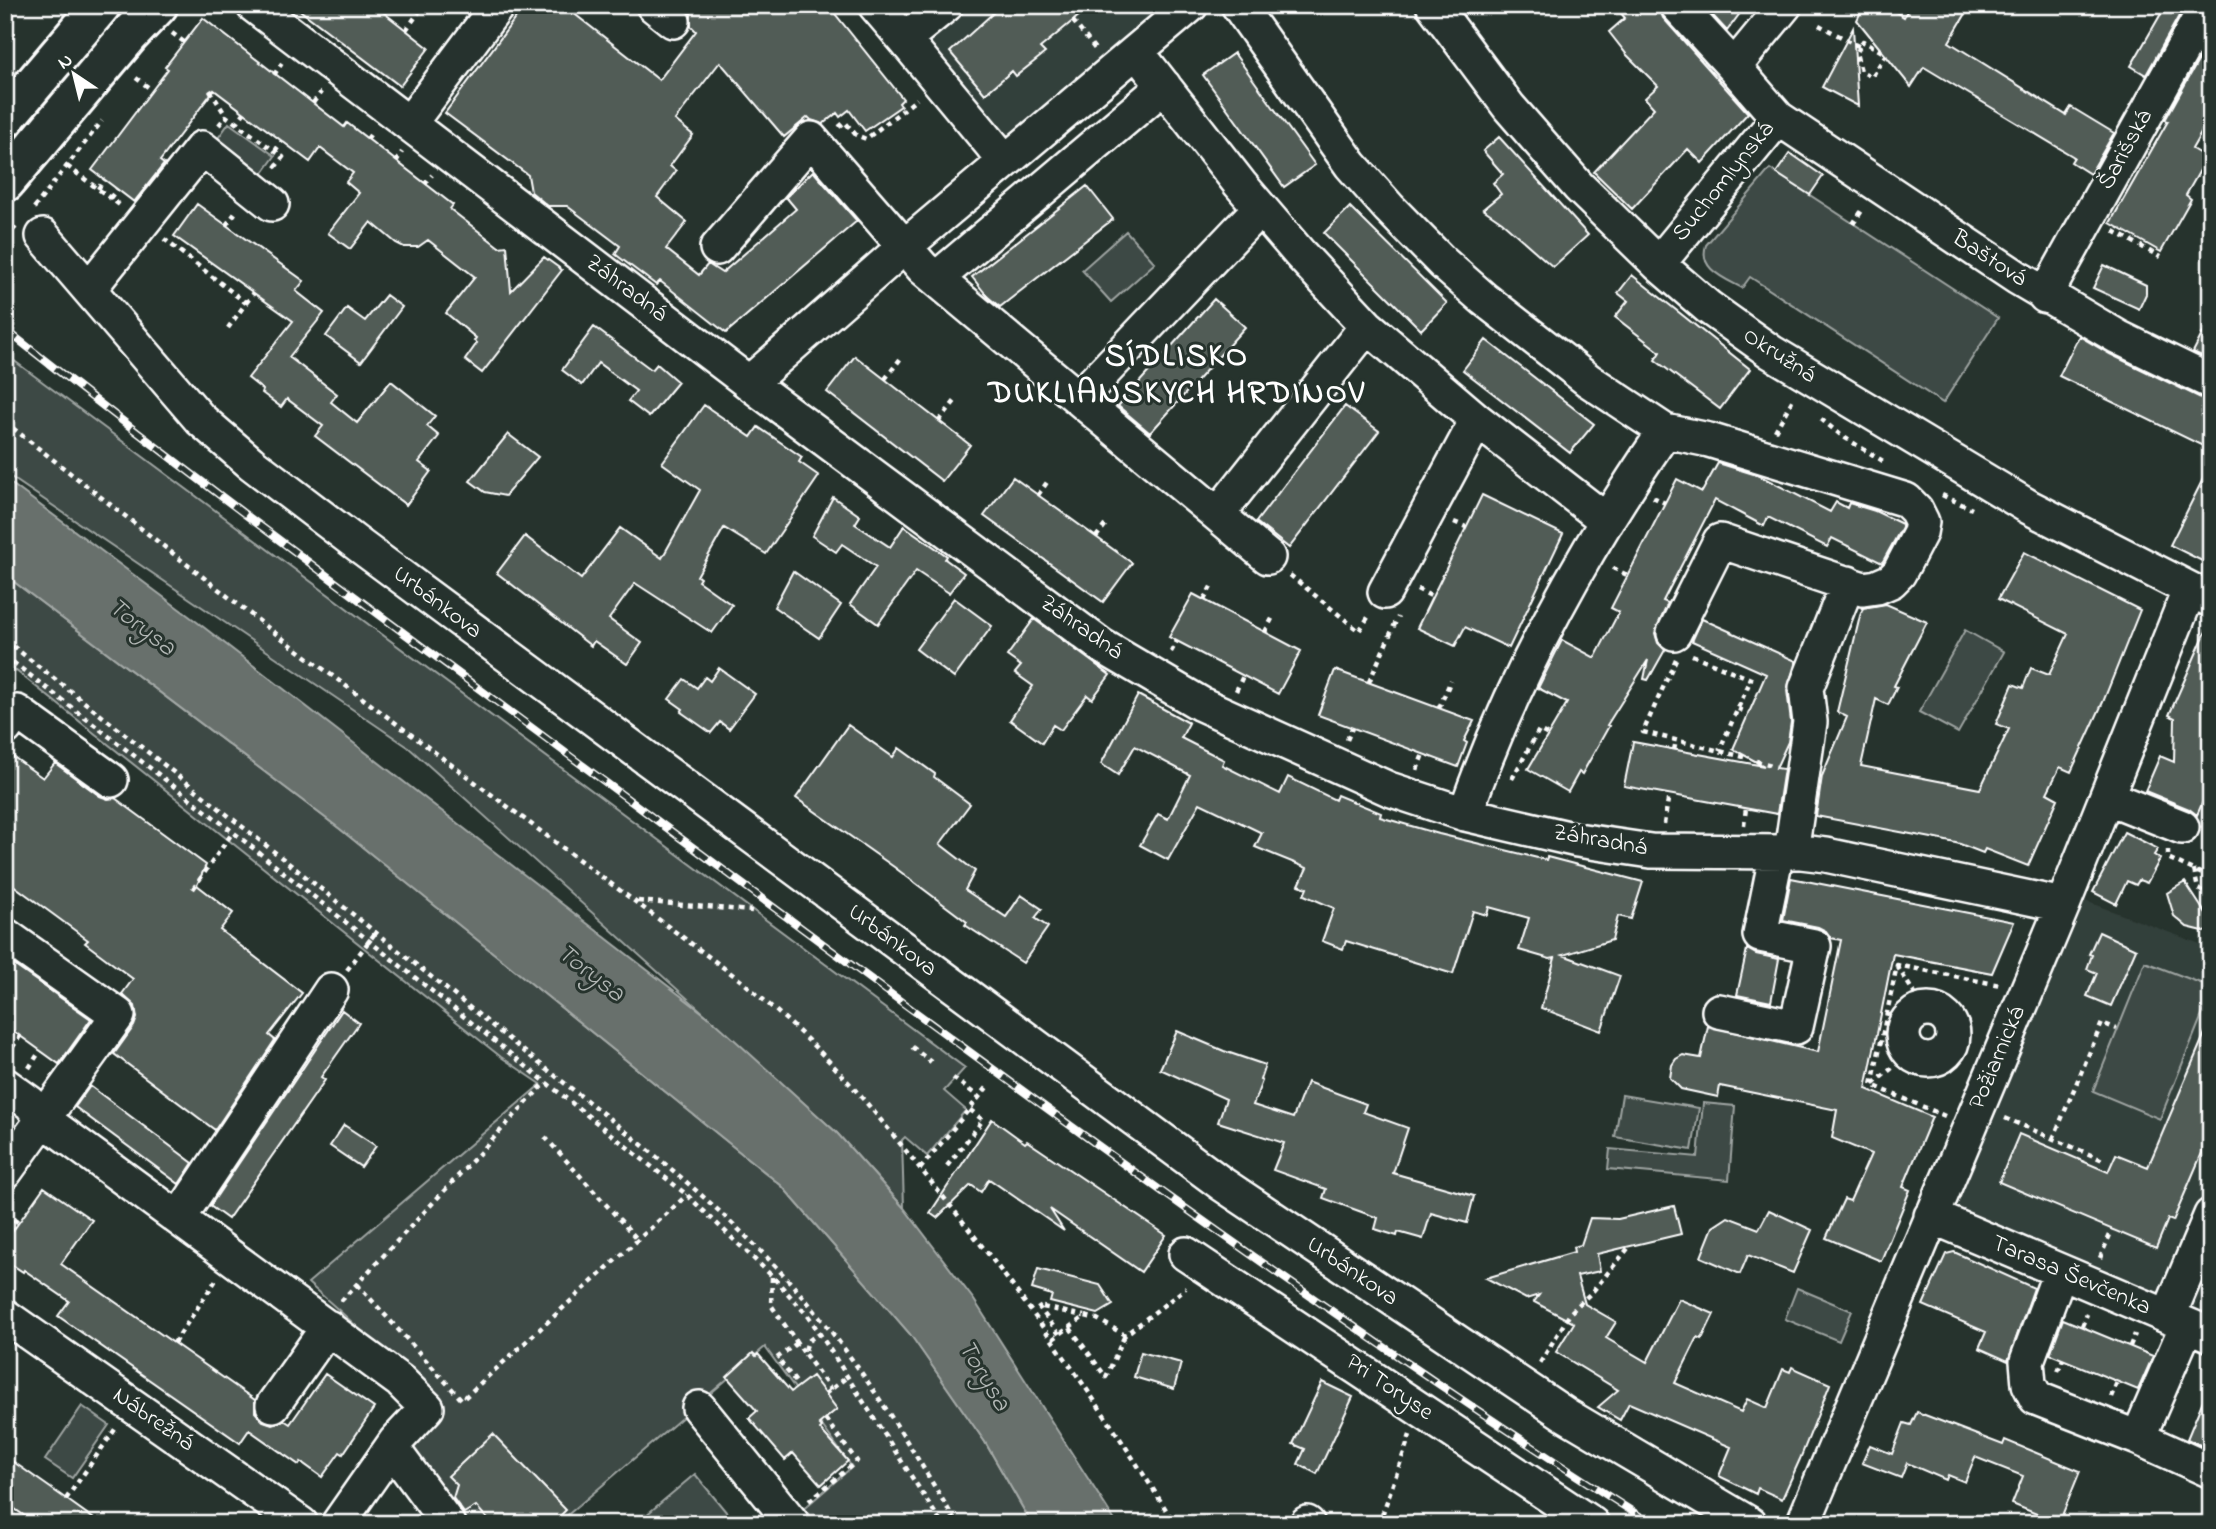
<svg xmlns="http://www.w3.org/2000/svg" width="2216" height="1529" font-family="'Indie Flower',sans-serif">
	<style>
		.built { fill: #333f3a }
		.green { fill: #3e4944; stroke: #9ea4a2; stroke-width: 2 }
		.water { fill: #67706c; stroke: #a4a9a7; stroke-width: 2 }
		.building { fill: #515c57; stroke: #fff; stroke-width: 2 }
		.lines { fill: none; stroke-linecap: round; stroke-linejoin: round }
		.minor-casing { stroke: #fff; stroke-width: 38 }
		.major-casing { stroke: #fff; stroke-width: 44 }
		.path { stroke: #fff; stroke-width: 4.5; stroke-dasharray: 5 5; stroke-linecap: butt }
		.minor { stroke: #26332d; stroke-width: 33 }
		.major { stroke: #26332d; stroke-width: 38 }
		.rail-casing { stroke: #fff; stroke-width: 8 }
		.rail { stroke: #26332d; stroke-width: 5; stroke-dasharray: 16; stroke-linecap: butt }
		.labels { text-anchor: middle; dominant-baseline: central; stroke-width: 6; stroke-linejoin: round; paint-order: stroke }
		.street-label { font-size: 24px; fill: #fff; stroke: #26332d }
		.water-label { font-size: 26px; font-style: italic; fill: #b3b8b6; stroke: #26332d }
		.district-label { font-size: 32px; font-weight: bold; letter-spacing: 2px; fill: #fff; stroke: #26332d }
	</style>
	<rect width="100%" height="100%" fill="#26332d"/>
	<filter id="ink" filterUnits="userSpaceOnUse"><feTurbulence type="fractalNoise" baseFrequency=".0143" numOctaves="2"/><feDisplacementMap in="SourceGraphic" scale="14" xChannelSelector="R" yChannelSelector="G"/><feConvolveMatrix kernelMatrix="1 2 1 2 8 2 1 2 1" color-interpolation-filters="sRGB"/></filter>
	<g filter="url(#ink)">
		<path class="built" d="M874,5H1188L1004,160Z
			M2072,896L2211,948V1272L2193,1315L1944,1206Z"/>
		<path class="green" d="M229,123L275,156L262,174L216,141Z
			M1770,169L1998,318L1943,403L1750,277L1742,288C1724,278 1698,269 1706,245Z
			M1126,231L1155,263L1111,302L1082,270Z
			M5,354L965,1068L944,1091L966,1110L927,1156L905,1137L902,1140L904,1208L837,1133L408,747L5,473Z
			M5,575L340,829L782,1186L910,1334L985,1442L1032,1524H806L801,1511L852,1467L765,1347L557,1524H459L395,1429C402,1417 408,1402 405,1387C400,1360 331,1304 308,1283L541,1084L501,1057L5,662Z
			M1965,630L2004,652L1958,733L1919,712Z
			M2211,784V831L2193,823Z
			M2145,962L2211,987V993L2160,1119L2093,1091Z
			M1622,1095L1699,1108L1692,1150L1615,1137Z
			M1703,1103L1735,1106L1729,1180L1608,1169L1610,1149L1698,1157Z
			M1797,1288L1852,1311L1839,1341L1785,1319Z
			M82,1406L109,1425L72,1478L45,1460Z
			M695,1474L736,1524H642L639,1521Z"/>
		<path class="water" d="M5,479L197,622L716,1023L837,1133L904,1208L974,1300L1117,1524H1032L985,1442L910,1334L782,1186L340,829L5,575Z"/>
		<path class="building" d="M293,5H374L429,48L400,86Z
			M525,5H563L659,80L696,31L691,26V13L684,5H828L903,99L899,103L901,106L865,131L849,110L840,117L837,113L823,124L811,120L808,117L784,137L720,62L675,120L693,135L670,166L676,171L657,197L687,222L666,249L699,275L708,264L722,273L796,209L786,197L813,171L857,221L726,333L660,281L656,285L615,254L620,246L567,206H548L531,192L528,175L445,113Z
			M1002,5H1092L1040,48L1045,53L1016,76L1012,71L985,94L950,52Z
			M1614,5H1658L1663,18L1748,113L1702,163L1688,149L1632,209L1594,172L1654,108L1645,98L1658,86L1627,55L1609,32L1625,18Z
			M1703,5H1746L1727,31Z
			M1864,5H1884L1904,17L1910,5H1971L1949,42L2066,115L2071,107L2114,133L2090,174L2071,162L2074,157L1924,67L1911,87L1857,20Z
			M2166,5H2185L2146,75L2131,66Z
			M203,18L344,127L347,123L453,205L450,209L499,247L507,246L511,291L544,257L562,270L482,373L465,360L477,343L474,341L476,338L446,313L475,277L428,240L418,247H404L396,243L371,222L350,249L328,233L359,193L346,182L353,173L320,148L310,162L214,90L160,161L164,164L134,202L92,170L168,69L165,67Z
			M1853,28L1858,106L1822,87Z
			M2211,38V116L2192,149L2207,158L2186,195L2191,199L2161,252L2110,223L2168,121L2165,120Z
			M1234,53L1315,165L1284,187L1203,75Z
			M1499,137L1588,235L1553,267L1502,222L1483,209L1501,194L1493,183L1503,174L1483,151Z
			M1790,153L1823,176L1810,195L1776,173Z
			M1087,186L1113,219L1000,307L988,297L972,277Z
			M197,204L304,281L296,291L324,313L289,357L337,394L331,402L357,423L391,381L435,416L427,426L439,436L419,462L431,471L406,505L315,436L323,426L287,399L281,407L262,393L263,390L248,378L293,321L174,236Z
			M1350,207L1447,303L1421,330L1324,233Z
			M2104,265L2146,285V294L2139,309L2093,288Z
			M1632,275L1750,369L1720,409L1655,360L1660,352L1615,317L1628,301L1618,293Z
			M386,295L402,307L361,362L326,336L347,308L365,321Z
			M1214,299L1245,327L1150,433L1118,406Z
			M2211,317V360L2193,352Z
			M594,327L652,370L657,364L678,382L649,417L628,401L636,391L598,363L582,385L562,370Z
			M2079,336L2110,354L2203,399L2211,401V450L2059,376Z
			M1486,340L1594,424L1570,453L1463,370Z
			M855,356L970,445L942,481L827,392Z
			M704,405L751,437L758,427L802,457L799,462L819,476L766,554L724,528L697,576L700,578L698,581L732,605L712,633L635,583L609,619L642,643L627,664L594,641L591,646L497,573L525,536L581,579L620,528L662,558L700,490L662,463Z
			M1345,406L1379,431L1289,548L1256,522Z
			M508,434L538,457L505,496L485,492L470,481Z
			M1718,463L1760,476L1830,512L1836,502L1847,508L1849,503L1875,511L1902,524V527L1882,563L1832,538L1827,547L1768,517L1764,526L1715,500L1663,601L1668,603L1655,633L1658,643L1665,650L1648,680L1644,679L1648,660L1607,725L1609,726L1582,774L1579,772L1568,792L1528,769L1567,703L1538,688L1562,640L1595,658L1619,612L1611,608L1677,479L1702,492Z
			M2211,463V549L2204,562L2170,545Z
			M1013,477L1132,563L1103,602L984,516Z
			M1482,495L1563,534L1509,648L1465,627L1455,646L1417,628Z
			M833,497L860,516L855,524L890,547L904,526L947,556L945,559L964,573L949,593L916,571L878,624L850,604L876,567L842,544L836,552L812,536Z
			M2024,552L2140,610L2103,702L2071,772L2060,767L2047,793L2058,799L2028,866L1985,849L1983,853L1960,844L1937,839L1816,816L1822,776L1847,717L1837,712L1860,616L1863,608L1886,604L1927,622L1894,686L1897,687L1888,705L1876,699L1861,766L1980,789L2009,729L1996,724L2013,684L2023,688L2031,668L2049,675L2068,634L1998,599Z
			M793,571L841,605L819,638L774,607Z
			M1193,594L1301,651L1278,694L1169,637Z
			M954,598L992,626L954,678L916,649Z
			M1034,619L1110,675L1092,699L1087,695L1061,730L1053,725L1042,743L1010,720L1033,686L1015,673L1021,666L1007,656Z
			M1702,619L1796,661L1787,690L1791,722L1788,742L1776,768L1784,769L1777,814L1624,786L1633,742L1764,766L1733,749L1766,674L1692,641Z
			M2211,620V784L2197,815L2189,809L2145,791L2160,756L2174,762L2175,718L2169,715Z
			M719,668L755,694L729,729L720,722L711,733L681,712L683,709L669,699L684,679L697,688L705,677L710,681Z
			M1335,670L1474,721L1464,741L1467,743L1458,767L1318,715Z
			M1138,695L1189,723L1181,738L1224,760L1222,765L1280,794L1288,777L1335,800L1337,795L1381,813L1380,817L1439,834L1546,860L1547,857L1643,882L1631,919L1618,916L1612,940L1563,955L1620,976L1601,1031L1541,1008L1555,958L1550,959L1519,950L1529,918L1489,907L1487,915L1473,911L1453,974L1346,941L1343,949L1322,941L1334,908L1304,895L1307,888L1299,885L1307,868L1255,847L1262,833L1200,803L1168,860L1140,845L1158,814L1168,819L1190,775L1135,746L1118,775L1101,764Z
			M848,725L893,757L899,748L935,774L934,777L970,804L940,844L975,871L965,890L1006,917L1021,895L1042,909L1035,918L1048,927L1023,963L965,925L967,922L894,867L796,798Z
			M5,751L43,778L55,763L100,796L108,799L115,798L206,865L197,885L233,913L220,930L302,993L269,1035L275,1040L215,1130L114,1054L134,1026L137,1018L135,1006L122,994L133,979L85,943L88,940L5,879Z
			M2124,832L2158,849L2154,855L2160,859L2147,883L2139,880L2136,885L2127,881L2116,904L2093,892Z
			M1791,878L2014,922L1992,973L1893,954L1866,1089L1932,1117L1903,1187L1910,1190L1881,1261L1826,1238L1844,1199L1850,1201L1871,1154L1832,1138L1837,1110L1720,1086L1718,1097L1681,1089L1670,1078L1672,1065L1676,1059L1683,1055L1701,1058L1708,1026L1818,1052L1841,940L1831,938L1826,931L1818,927L1783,920Z
			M2185,882L2211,922V933L2187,927L2174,916L2167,893Z
			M2099,932L2136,949L2111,1006L2087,996L2097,973L2087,969L2092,955L2089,954Z
			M1747,949L1756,954L1779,959L1771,1002L1737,995Z
			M5,959L91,1019L59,1064L5,1025Z
			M342,1010L359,1023L321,1077L325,1080L228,1219L210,1206Z
			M2211,1019V1132L2173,1221L2168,1219L2156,1248L1999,1182L2019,1134L2108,1172L2116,1154L2148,1167Z
			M1177,1031L1224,1051L1265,1065L1260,1080L1262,1081L1253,1105L1293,1118L1307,1082L1366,1104L1363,1112L1408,1128L1393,1173L1474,1196L1467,1223L1431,1213L1423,1239L1398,1232L1397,1236L1375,1229L1378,1218L1323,1198L1326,1189L1273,1170L1284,1143L1218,1122L1226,1099L1160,1069Z
			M90,1086L193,1163L179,1184L75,1107Z
			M992,1119L1025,1143L1027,1141L1166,1235L1141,1272L1050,1209L1064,1231L989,1179L981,1192L971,1185L937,1218L930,1213Z
			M344,1125L376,1146L361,1167L330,1146Z
			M44,1187L92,1220L61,1264L255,1400V1412L263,1421L272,1424L284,1420L290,1424L325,1374L374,1408L343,1454L340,1452L322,1477L301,1462L299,1465L249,1430L240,1443L58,1316L69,1301L24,1270L23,1272L5,1260V1242Z
			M1674,1206L1681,1234L1597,1254L1600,1271L1577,1276L1585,1304L1616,1322L1606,1338L1647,1362L1679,1299L1714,1314L1702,1339L1698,1337L1675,1383L1741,1412L1747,1399L1767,1408L1783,1369L1790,1372L1792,1367L1830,1384L1800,1459L1782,1499L1758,1488L1756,1494L1719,1476L1731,1447L1629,1403L1620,1420L1598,1407L1618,1390L1556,1352L1574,1323L1534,1302L1539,1295L1526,1299L1486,1278L1574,1252L1573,1247L1581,1245L1590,1218L1618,1219Z
			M1769,1210L1812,1230L1793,1273L1748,1255L1740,1274L1701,1257L1713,1227L1728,1217L1759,1229Z
			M1954,1252L2034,1288L2008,1361L1979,1348L1986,1332L1923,1305L1946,1254Z
			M1038,1269L1100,1285L1113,1305L1098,1314L1050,1302L1052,1295L1032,1289Z
			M2063,1319L2153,1356L2138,1390L2050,1354Z
			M1141,1352L1181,1363L1174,1389L1134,1377Z
			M753,1353L756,1356L758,1354L791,1392L812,1376L837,1409L819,1424L822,1427L820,1429L848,1461L821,1485L793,1453L785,1460L749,1418L757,1411L727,1377Z
			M2211,1381V1450L2187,1439Z
			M1322,1382L1353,1397L1317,1474L1298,1464L1305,1449L1293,1444Z
			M1917,1412L2003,1445L2005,1440L2080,1471L2059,1523L2012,1504L2023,1476L1975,1457L1965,1482L1948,1475L1946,1480L1907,1463L1901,1478L1862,1463L1870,1445L1892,1454L1904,1423L1911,1425Z
			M493,1434L566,1510L552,1524H492L476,1506L464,1513L453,1498L457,1485L448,1476Z
			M5,1456L62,1496L101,1524H36L5,1502Z"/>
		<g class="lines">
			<defs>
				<path id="minor" d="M253,5L749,383L1102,646L1201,704L1389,789L1465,814L1577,840L1651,851L1801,852L1826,855L2063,905
					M653,5L673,21
					M875,5L904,39
					M946,5L904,39L1005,161
					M1238,5L1351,165L1389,208L1443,263L1484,299L1588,380L1665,431L1709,440L1906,500L1916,510L1922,522L1920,533L1899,573L1891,581L1877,587L1863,589L1720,541L1674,633
					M1433,5L1509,107L1579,187L1658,264L1708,307L1771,352L2029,507L2211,600
					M1677,5L1734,67
					M1785,5L1734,67L1778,118L2018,278L2118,337L2211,382
					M1137,52L1240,184L1300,254L1367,326L1477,420L1607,521
					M409,124L498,5
					M43,236L200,419L251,463L360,546L1222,1184L1566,1415L1750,1524
					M717,248L811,139L923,268L1268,557
					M1658,264L1778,118
					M936,279L1164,86
					M89,289L202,148L272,204
					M2045,296L2207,5
					M749,383L904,247L1191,5
					M1079,398L1260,208
					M1218,514L1367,326
					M1385,592L1477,420
					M5,728L17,712L111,780
					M2107,797L2182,827
					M1465,814C1512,679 1584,549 1665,431
					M1791,852L1810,722L1806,688L1848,583
					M5,935L118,1015L5,1172
					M1903 1035a25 25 0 1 1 50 0a25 25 0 1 1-50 0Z
					M1719,1011L1796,1027L1814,946L1760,935L1777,852
					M5,1085L30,1103L43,1119L400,1381L427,1408L396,1441L338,1524
					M1931,1216L2211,1335
					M179,1218L331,990
					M1186,1254L1592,1524
					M2060,1272L2027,1361L2029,1384L2036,1398L2138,1438L2187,1325
					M5,1316L301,1524
					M2168,1317L2211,1215
					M273,1405L328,1327
					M699,1408L793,1524
					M2138,1438L2211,1471
					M392,1448L448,1524
					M1307,1523L1308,1524
					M1803,1524L2063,905L2189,591"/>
				<path id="major" d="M5,118L101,5
					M5,182L129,35L158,5"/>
			</defs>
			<use href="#minor" class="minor-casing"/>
			<use href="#major" class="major-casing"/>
			<path class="path" d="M1073,21L1095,49
				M1819,25L1860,47L1863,41L1886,54L1872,77L1861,71L1856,53L1860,47
				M406,30L424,5
				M172,33L184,42
				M274,75L282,63
				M136,78L152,90
				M210,90L226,116
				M313,103L321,92
				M236,124L244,113
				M219,125L226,116L283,157L274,169
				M839,127L845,122L856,135L866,139L917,99
				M367,139L373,131
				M275,151L282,141
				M396,162L402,152
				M67,166L121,206
				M425,184L432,175
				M98,189L104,180
				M110,198L117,189
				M34,208L102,121
				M1853,224L1863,209
				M226,225L236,212
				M2114,231L2160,257
				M5,237L16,227
				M164,239L246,303L228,328
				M246,303L254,293
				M885,379L901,358
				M1821,419L1842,436L1883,461
				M939,421L955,401
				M5,422L263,624L744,983C778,1012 811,1041 841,1074C874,1110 905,1150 936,1188C1023,1295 1102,1407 1175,1524
				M1775,431L1793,399
				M1038,495L1048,481
				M1942,495L1972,509
				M1653,497L1665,503
				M1454,522L1466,527
				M1096,537L1106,524
				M2207,556L2211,558
				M1613,568L1627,575
				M1290,575L1359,631L1369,616
				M1417,589L1433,597
				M1204,600L1213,583
				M1265,632L1274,615
				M5,640C171,770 336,900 500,1032C598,1111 704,1187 789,1281C855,1354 907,1440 957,1524
				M1171,652L1177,641
				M1692,655L1751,679L1719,751
				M5,656L233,832L687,1195L772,1276L809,1317L942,1524
				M1676,659L1643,732L1744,757
				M1369,682L1398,617
				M1236,691L1243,676
				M1439,708L1451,680
				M1738,709L1749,713
				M1347,740L1352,728
				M1674,750L1676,741
				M1756,761L1776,766
				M1417,770L1423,754
				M1512,779L1539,730L1548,735
				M1664,824L1669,794
				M1744,825L1746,808
				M2168,850V858L2211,878
				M2194,870L2198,889L2211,895
				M193,889L233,832
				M638,901L752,911
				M1897,966L1925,1010
				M347,970L376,932
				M912,1047L931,1062
				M7,1056L20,1036
				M29,1068L40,1051
				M953,1078L979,1097
				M1873,1084L1910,1053
				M1945,1116L1872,1085L1897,965L2000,985
				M2005,1118L2105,1161
				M545,1137L638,1240
				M2053,1139L2102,1023L2117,1029
				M947,1166L983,1120L969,1109
				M920,1169L989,1085
				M5,1214L19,1223
				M2100,1258L2112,1230
				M772,1277L771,1305L804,1353
				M357,1284L462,1400L687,1195
				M341,1301L546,1082
				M2082,1326L2087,1314
				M1070,1328L1106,1377L1125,1335
				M821,1332L808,1341L804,1353L831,1390
				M1059,1334L1038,1306L1084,1316
				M1053,1339L1085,1316L1097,1319L1125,1335L1186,1288
				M174,1343L216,1280
				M797,1343L777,1358L799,1386
				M2130,1346L2135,1334
				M1540,1363L1571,1312L1593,1291L1630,1246
				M2058,1371L2063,1359
				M825,1394L847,1377
				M2111,1397L2117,1382
				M66,1499L116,1428
				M809,1501L857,1461L825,1419
				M1379,1524L1410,1435"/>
			<use href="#minor" class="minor"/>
			<use href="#major" class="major"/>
			<defs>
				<path id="rail" d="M5,329C224,503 451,667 675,834C995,1072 1315,1310 1652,1524"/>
			</defs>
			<use href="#rail" class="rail-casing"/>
			<use href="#rail" class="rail"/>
		</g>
	</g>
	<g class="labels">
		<g class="street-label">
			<text transform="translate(2126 150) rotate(-61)">Šarišská</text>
			<text transform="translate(1724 182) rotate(-51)">Suchomlynská</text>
			<text transform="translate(1989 259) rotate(33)">Baštová</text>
			<text transform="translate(626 289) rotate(37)">Záhradná</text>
			<text transform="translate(1779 356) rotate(33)">Okružná</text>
			<text transform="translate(437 603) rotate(37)">Urbánkova</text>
			<text transform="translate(1081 628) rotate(35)">Záhradná</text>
			<text transform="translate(1600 841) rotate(10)">Záhradná</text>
			<text transform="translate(892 941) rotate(37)">Urbánkova</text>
			<text transform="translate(1998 1058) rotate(-67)">Požiarnická</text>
			<text transform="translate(1352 1272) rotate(34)">Urbánkova</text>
			<text transform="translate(2071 1276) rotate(23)">Tarasa Ševčenka</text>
			<text transform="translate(1389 1388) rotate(34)">Pri Toryse</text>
			<text transform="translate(153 1420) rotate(35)">Nábrežná</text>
		</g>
		<g class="water-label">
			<text transform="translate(141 628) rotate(38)">Torysa</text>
			<text transform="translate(590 974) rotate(38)">Torysa</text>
			<text transform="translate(983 1376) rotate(59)">Torysa</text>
		</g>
		<g class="district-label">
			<text x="1177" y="357">SÍDLISKO<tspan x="1177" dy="37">DUKLIANSKYCH HRDINOV</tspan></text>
		</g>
	</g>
	<rect width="2216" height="1529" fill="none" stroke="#26332d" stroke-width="28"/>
	<rect x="14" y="14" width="2188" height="1501" fill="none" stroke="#fff" stroke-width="2.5" filter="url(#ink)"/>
	<g transform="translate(74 74) rotate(325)" stroke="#26332d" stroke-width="5" paint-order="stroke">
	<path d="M0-5L12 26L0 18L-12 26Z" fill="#ffffff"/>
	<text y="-10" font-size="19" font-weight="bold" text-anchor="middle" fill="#ffffff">N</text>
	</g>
</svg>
